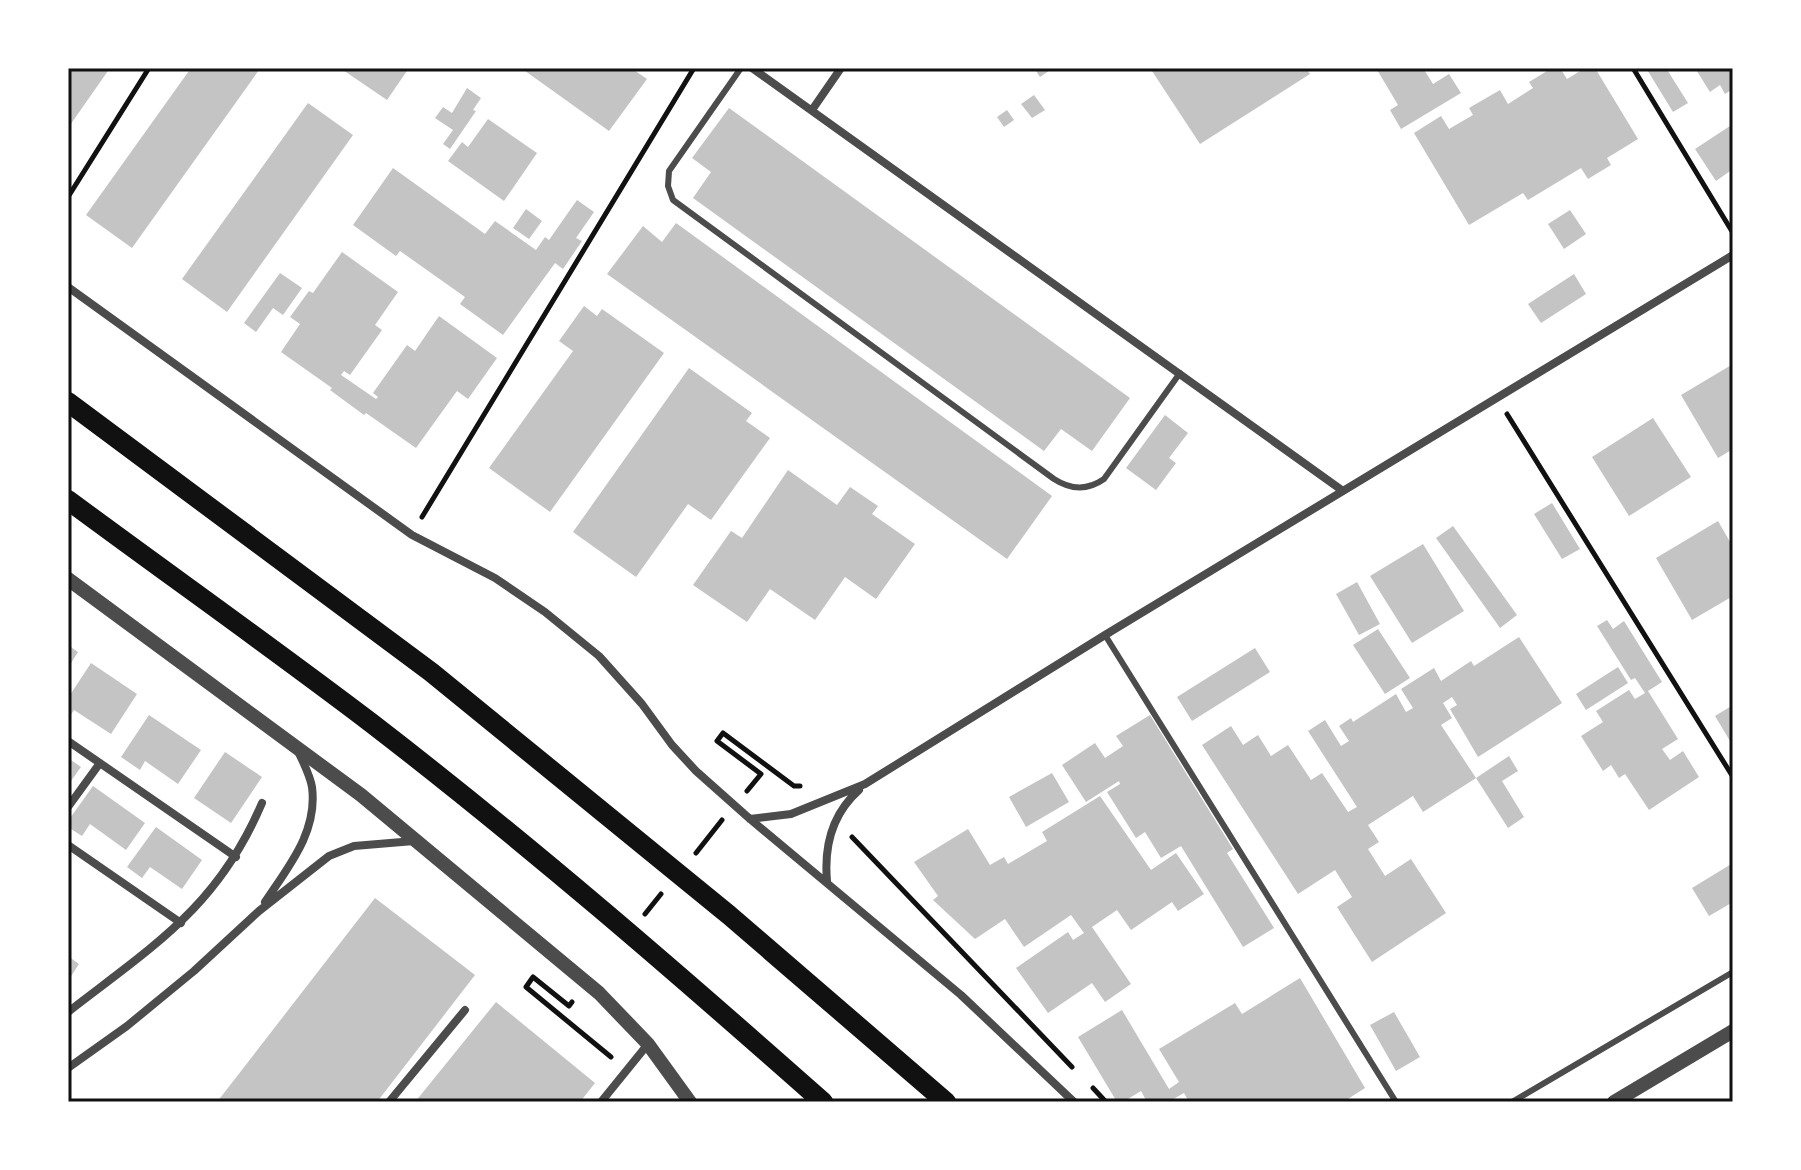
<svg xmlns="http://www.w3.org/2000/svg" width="1801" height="1170" font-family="Lato,sans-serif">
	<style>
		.building { fill: #c4c4c4 }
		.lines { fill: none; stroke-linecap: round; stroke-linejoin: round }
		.path { stroke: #111; stroke-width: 5 }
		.service { stroke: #4c4c4c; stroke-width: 6 }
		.minor { stroke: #4c4c4c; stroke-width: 8 }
		.tertiary { stroke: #4c4c4c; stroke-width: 14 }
		.primary { stroke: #111; stroke-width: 20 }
		.neatline { fill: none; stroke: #111; stroke-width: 3 }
	</style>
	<rect width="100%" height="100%" fill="#fff"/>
	<path class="building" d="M68,68H110L68,128Z
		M191,68L259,70L132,248L86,215Z
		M340,68H409L387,100Z
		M521,68H631L647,79L609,131Z
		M1034,68H1053L1040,77Z
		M1153,68H1306L1310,74L1200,144L1152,71Z
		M1376,68H1423L1433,84L1449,74L1461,93L1401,129L1390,110L1398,105Z
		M1552,68H1560L1567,79L1585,68H1595L1638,139L1607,158L1611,165L1588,179L1581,168L1528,200L1523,193L1469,225L1414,133L1441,116L1449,129L1473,115L1469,108L1500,90L1508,104L1533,88L1529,82Z
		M1646,68H1666L1688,103L1673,112Z
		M1695,68H1733V89L1725,94L1720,85L1710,92Z
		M467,88L481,98L473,110L476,111L450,149L443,144L453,130L435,118L443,107L452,113Z
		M1034,95L1045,110L1032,118L1021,104Z
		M308,103L353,135L227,312L182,279Z
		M729,108L1130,398L1092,451L1061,429L1044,451L693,198L711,172L692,158Z
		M1007,110L1014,120L1004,127L997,117Z
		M488,119L537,153L504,201L448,161L462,142L468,147Z
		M1733,124V169L1716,181L1695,149Z
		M393,168L485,234L495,221L536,250L545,237L549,240L577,200L594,212L576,238L582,241L563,269L555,263L503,335L460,304L465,297L400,251L396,256L353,225Z
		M526,209L542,221L529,239L513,228Z
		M1570,210L1586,234L1564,249L1548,224Z
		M676,223L1052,496L1007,559L607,274L643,226L662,242Z
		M342,252L398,292L375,325L382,330L350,375L344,371L341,375L376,399L378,397L373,393L407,345L415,351L439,316L497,358L468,399L457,391L416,448L366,413L364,415L330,390L332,388L281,352L300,324L290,317L309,291L313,293Z
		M280,273L302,288L283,315L273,308L256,332L244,323Z
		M1574,274L1586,294L1541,323L1528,304Z
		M584,306L597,316L602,309L664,353L550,512L489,468L573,351L559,341Z
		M1733,364V449L1718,458L1681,395Z
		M689,368L752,413L746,421L770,438L711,520L688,504L636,577L573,532Z
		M1165,415L1188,433L1169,458L1176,463L1156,490L1126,468Z
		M1653,418L1691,477L1629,516L1592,457Z
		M788,470L837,505L850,487L878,506L872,514L915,544L876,599L845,577L815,620L770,589L747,622L693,585L731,531L742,538Z
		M1552,503L1580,549L1562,559L1534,514Z
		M1718,521L1733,547V596L1692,620L1656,558Z
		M1453,526L1517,615L1500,628L1436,538Z
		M1423,544L1464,611L1412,643L1370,576Z
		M1357,582L1380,624L1359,635L1336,594Z
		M1607,620L1613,629L1624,621L1662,682L1648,691L1678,739L1662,749L1670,760L1683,751L1699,777L1649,810L1625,774L1619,778L1611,765L1603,771L1581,736L1603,722L1596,711L1629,690L1635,699L1645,693L1635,678L1631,680L1597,626Z
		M1378,629L1410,678L1385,694L1353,645Z
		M1519,637L1562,703L1478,757L1450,709L1457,705L1452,697L1443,703L1452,718L1441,725L1476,778L1423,812L1413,796L1368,825L1379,842L1368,849L1385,876L1411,859L1446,913L1372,962L1337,907L1352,897L1335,870L1298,894L1202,745L1231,726L1243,745L1258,735L1271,756L1288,745L1311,780L1322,773L1348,812L1357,807L1308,731L1325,720L1341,746L1349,741L1339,726L1351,718L1353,722L1396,694L1406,712L1413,708L1401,689L1434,668L1441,681L1471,661L1474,666Z
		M68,645L78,652L68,668Z
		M1255,648L1270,672L1192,721L1177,697Z
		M91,663L137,694L111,734L74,710L68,719V698Z
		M1618,667L1628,683L1586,710L1576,694Z
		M1733,705V746L1715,716Z
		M149,715L201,750L178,784L145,761L140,770L121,757Z
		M1150,715L1233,849L1227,853L1274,928L1243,947L1181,846L1161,858L1145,832L1136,838L1107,792L1120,784L1119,781L1086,802L1062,765L1095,743L1105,758L1123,746L1116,736Z
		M225,752L262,777L231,823L194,798Z
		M1509,756L1518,771L1502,781L1524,817L1508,828L1476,778Z
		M68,758L81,767L68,785Z
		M1052,773L1069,802L1026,827L1009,797Z
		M93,786L145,823L126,850L90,824L82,836L68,827V821Z
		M1100,796L1151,870L1176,853L1204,894L1178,911L1172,902L1131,930L1117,910L1092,927L1131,984L1105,1002L1092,983L1048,1013L1016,968L1068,932L1073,940L1084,933L1071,915L1024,947L1005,919L975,939L933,900L938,896L914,862L968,829L990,865L1004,857L1008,864L1047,841L1042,832Z
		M156,827L202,860L182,889L150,867L142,878L127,867Z
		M1733,863V902L1709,916L1692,888Z
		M375,898L475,975L377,1102H217Z
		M68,956L79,964L68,981Z
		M1300,978L1365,1088L1343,1102H1189L1184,1093L1168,1102H1147L1141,1091L1123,1102H1117L1078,1037L1122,1010L1169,1089L1179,1082L1159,1049L1235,1003L1242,1014Z
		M496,1002L595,1083L580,1102H415Z
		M1394,1012L1420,1057L1396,1071L1370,1025Z"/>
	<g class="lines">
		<path class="path" d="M1633,68L1733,233
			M68,197L149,68
			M1507,414L1733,777
			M422,517L694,68
			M747,791L761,774L717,741L723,733L794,786H800
			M852,837L1072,1067
			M696,853L722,820
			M645,914L661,894
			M572,1002L569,1006L533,977L526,987L611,1057
			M1093,1088L1106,1102"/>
		<path class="service" d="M741,68L669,171L668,186L673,200L1054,479C1071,490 1087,491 1104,479L1180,373
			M1105,635L1396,1102
			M1512,1102L1733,972"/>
		<path class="minor" d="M752,68L1343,491
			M812,110L841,68
			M68,287L412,535L495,578L545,612L599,656L642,704L672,745L696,771L750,819L961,995L1074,1102
			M68,741L236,857
			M68,807L100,763
			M750,819L791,814L865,784L1105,635L1733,255
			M68,845L181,923
			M827,881C824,847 832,814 859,790
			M265,902C288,867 318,832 312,787C310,775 303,762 298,751
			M68,1012C153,946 218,907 262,803
			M68,1068L127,1026L194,971L259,911L329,856L354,846L414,841
			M389,1102L465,1010
			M601,1102L648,1044"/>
		<path class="tertiary" d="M68,579L361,795L599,993L648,1044L690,1102
			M1614,1102L1733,1031"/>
		<path class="primary" d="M68,402L431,672L729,915L946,1102
			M68,500C168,574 270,646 370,722C526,842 675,971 823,1102"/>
	</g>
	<rect width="1801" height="1170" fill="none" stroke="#ffffff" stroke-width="140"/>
	<rect x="70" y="70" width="1661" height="1030" class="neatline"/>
</svg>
